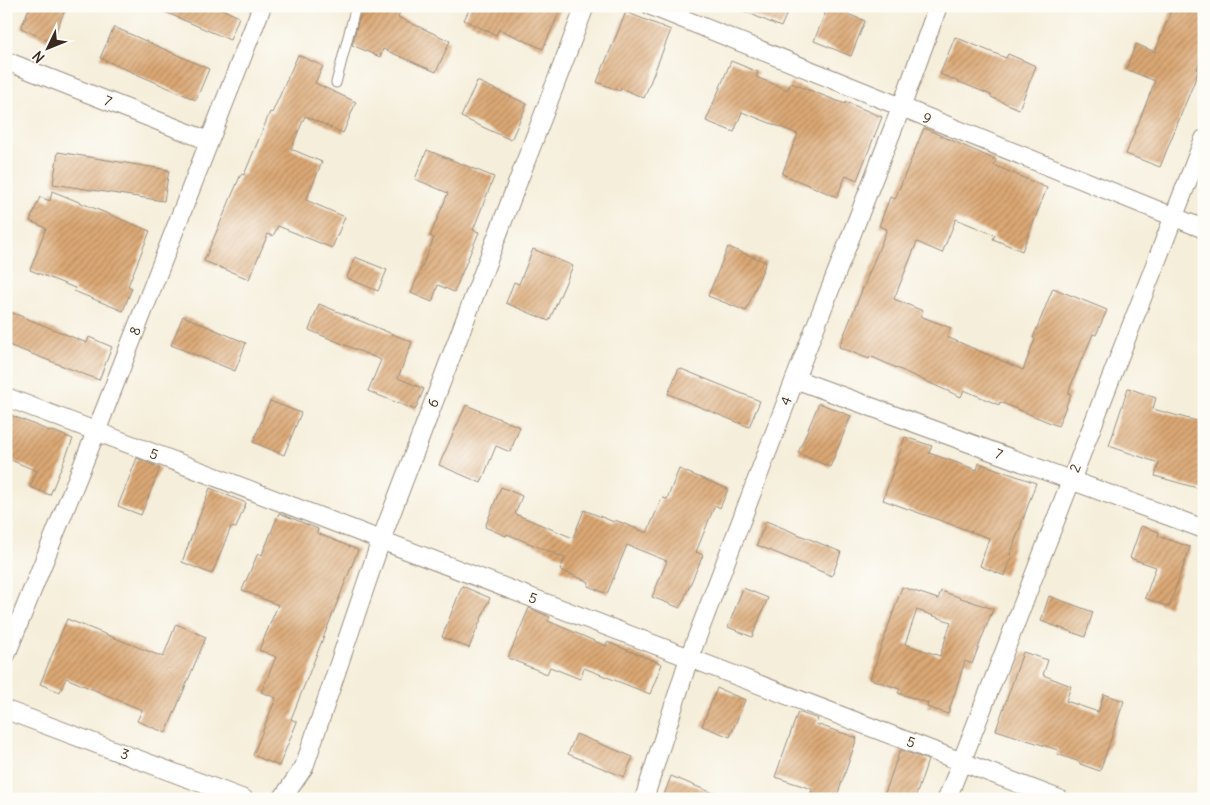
<svg xmlns="http://www.w3.org/2000/svg" width="1210" height="805" font-family="Delius,sans-serif">
	<style>
		.building { fill: url(#building-hatch); fill-rule: evenodd }
		.lines { fill: none; stroke-linecap: round; stroke-linejoin: round }
		.lane-casing { stroke: #988c7c; stroke-width: 11 }
		.street-casing { stroke: #988c7c; stroke-width: 20 }
		.lane { stroke: #fff; stroke-width: 9 }
		.street { stroke: #fff; stroke-width: 18 }
		.labels { text-anchor: middle; dominant-baseline: central; stroke-width: 4.5; stroke-linejoin: round; paint-order: stroke }
		.street-label { font-size: 14px; fill: #3b2a1e; stroke: #fdfcf7 }
	</style>
	<defs>
		<pattern id="building-hatch" width="6" height="6" patternUnits="userSpaceOnUse" patternTransform="scale(1.25)"><rect width="6" height="6" fill="#dba875"/><path d="M-1 1l2-2M0 6l6-6M5 7l2-2" fill="none" stroke="#b3895f"/></pattern>
	</defs>
	<rect width="100%" height="100%" fill="#fdfcf7"/>
	<filter id="ink" filterUnits="userSpaceOnUse"><feTurbulence type="fractalNoise" baseFrequency=".02" numOctaves="2"/><feDisplacementMap in="SourceGraphic" scale="10" xChannelSelector="R" yChannelSelector="G"/><feConvolveMatrix kernelMatrix="1 2 1 2 8 2 1 2 1" color-interpolation-filters="sRGB"/></filter>
	<filter id="wash" filterUnits="userSpaceOnUse"><feTurbulence type="fractalNoise" baseFrequency=".0096" numOctaves="4" result="noise"/><feDisplacementMap in="SourceGraphic" scale="20" xChannelSelector="R" yChannelSelector="G"/><feGaussianBlur stdDeviation="1.12" result="paint"/><feColorMatrix in="noise" values="0 0 0 0 0 0 0 0 0 0 0 0 0 0 0 0 0 1.4 0 .05"/><feComposite in="paint" operator="in"/></filter>
	<g filter="url(#wash)">
		<rect width="100%" height="100%" fill="#f5eeda"/>
		<g id="blocks">
			<path class="building" d="M30,6H67L51,42L21,28Z
				M151,6H215L239,17L230,40Z
				M365,6H402L398,17L450,41L436,72L383,49L380,57L352,45L358,22Z
				M471,6H562L543,49L499,29L496,35L464,20Z
				M732,6H790L781,27Z
				M828,6L865,21L851,56L814,41Z
				M1173,6H1204V52L1197,69L1199,70L1160,167L1126,154L1155,81L1126,69L1136,44L1155,52Z
				M626,12L671,30L644,98L621,88L620,91L597,82Z
				M114,27L209,69L196,100L100,58Z
				M955,37L1006,58L1008,54L1036,66L1019,109L991,97V95L940,74Z
				M298,55L323,66L315,83L356,102L343,133L305,116L291,149L322,162L306,200L345,217L332,248L278,226L273,236L268,234L249,279L204,261L241,174L244,175L270,112L272,113Z
				M731,61L758,72L756,77L788,90L791,83L845,104L846,102L882,117L857,180L846,175L837,197L782,174L798,134L742,112L734,132L706,121Z
				M477,81L527,104L511,140L461,117Z
				M924,128L996,160L994,165L1047,188L1022,251L993,239L995,235L956,219L942,253L917,242L894,299L923,311L920,316L951,328L947,337L1023,370L1035,339L1033,338L1053,288L1107,310L1096,335L1093,334L1083,358H1082L1068,393L1071,394L1058,426L1000,402L999,405L964,390L961,397L870,356L869,359L839,347L887,229L879,226L890,197L895,199Z
				M427,150L494,177L473,230L479,232L454,292L438,285L432,302L411,293L434,238L430,236L448,193L415,179Z
				M58,152L169,170L164,201L53,184Z
				M52,191L150,231L128,286L132,288L123,311L74,291L75,288L30,270L46,228L30,221L40,197L50,201Z
				M728,247L766,262L746,311L708,296Z
				M533,249L573,266L549,321L506,303L514,282L519,284Z
				M355,257L387,270L378,291L347,278Z
				M319,304L412,342L398,378L424,389L415,410L368,391L381,360L309,330Z
				M6,310L87,343L89,337L112,347L99,380L6,344Z
				M183,316L246,343L235,371L171,345Z
				M679,368L760,401L749,427L668,394Z
				M1128,388L1156,398L1153,409L1204,423V490L1155,476L1159,463L1109,446Z
				M270,401L301,413L284,455L253,442Z
				M819,403L851,416L830,467L798,453Z
				M466,405L520,427L510,452L496,446L481,483L439,465Z
				M6,413L52,432L53,431L73,439L50,495L30,487L37,471L6,458Z
				M905,437L932,446L929,453L977,470L979,463L1036,483L1010,555L1012,556L1005,576L980,566L989,538L883,500Z
				M137,458L160,468L141,515L118,506Z
				M679,469L728,489L720,508L715,505L696,552L703,555L680,608L652,597L667,561L627,545L607,594L588,586L589,582L560,570L565,558L507,534L506,536L485,527L501,487L522,496L515,514L573,538L584,510L614,522L615,520L647,533L662,498L667,499Z
				M210,488L246,503L236,528L231,527L212,574L182,562Z
				M279,513L318,529L317,533L358,550L291,719L297,722L279,766L253,755L276,698L261,692L276,657L259,650L278,605L242,590L258,553L262,555Z
				M766,521L841,552L832,576L757,545Z
				M1141,526L1159,532L1158,536L1190,547L1169,607L1145,598L1156,567L1130,558Z
				M462,586L490,598L469,648L442,637Z
				M902,587L938,599L941,591L993,609L972,664L965,661L948,714L927,707L928,703L898,693L900,689L870,679ZM917,610L951,622L940,656L905,644Z
				M743,588L768,598L752,637L728,627Z
				M1049,596L1093,612L1085,637L1041,621Z
				M529,608L550,617L548,621L606,646L607,642L662,664L650,694L584,668L580,679L550,667L547,674L508,658Z
				M67,619L163,657L176,624L206,637L166,733L137,721L142,710L66,678L60,692L40,684Z
				M1023,652L1048,660L1043,675L1071,686L1066,701L1098,712L1104,694L1124,701L1100,771L1080,764V762L1057,754L1058,750L996,730Z
				M717,688L745,700L730,737L702,726Z
				M798,712L818,719L816,724L857,738L836,799H809L812,789L775,777Z
				M576,734L633,757L624,777L568,754Z
				M900,750L928,760L915,799H883Z
				M671,776L725,798V799H673L664,795Z"/>
		</g>
	</g>
	<g filter="url(#ink)">
		<use href="#blocks" fill-opacity="0" stroke="#988c7c" stroke-width="1"/>
		<g class="lines">
			<defs>
				<path id="lane" d="M336,83L356,6"/>
				<path id="street" d="M651,6L1204,229
					M6,61L209,141
					M795,379L1204,529
					M6,397L1059,799
					M6,655L96,432L262,6
					M6,710L244,799
					M282,799L304,767L381,540L585,6
					M644,799L689,658L795,379L901,108L938,6
					M947,799L1204,139"/>
			</defs>
			<use href="#lane" class="lane-casing"/>
			<use href="#street" class="street-casing"/>
			<use href="#lane" class="lane"/>
			<use href="#street" class="street"/>
		</g>
	</g>
	<g class="labels">
		<g class="street-label">
			<text transform="translate(108 101) rotate(22)">7</text>
			<text transform="translate(927 118) rotate(22)">9</text>
			<text transform="translate(135 331) rotate(-69)">8</text>
			<text transform="translate(786 401) rotate(-69)">4</text>
			<text transform="translate(433 403) rotate(-69)">6</text>
			<text transform="translate(154 454) rotate(21)">5</text>
			<text transform="translate(999 454) rotate(20)">7</text>
			<text transform="translate(1075 468) rotate(-68)">2</text>
			<text transform="translate(533 598) rotate(21)">5</text>
			<text transform="translate(911 742) rotate(21)">5</text>
			<text transform="translate(125 754) rotate(20)">3</text>
		</g>
	</g>
	<rect width="1210" height="805" fill="none" stroke="#fdfcf7" stroke-width="25"/>
	<g transform="translate(48 48) rotate(227)" stroke="#fdfcf7" stroke-width="4" paint-order="stroke">
	<path d="M0-4L9 19L0 12L-9 19Z" fill="#3b2a1e"/>
	<text y="-8" font-size="14" font-weight="bold" text-anchor="middle" fill="#3b2a1e">N</text>
	</g>
</svg>
